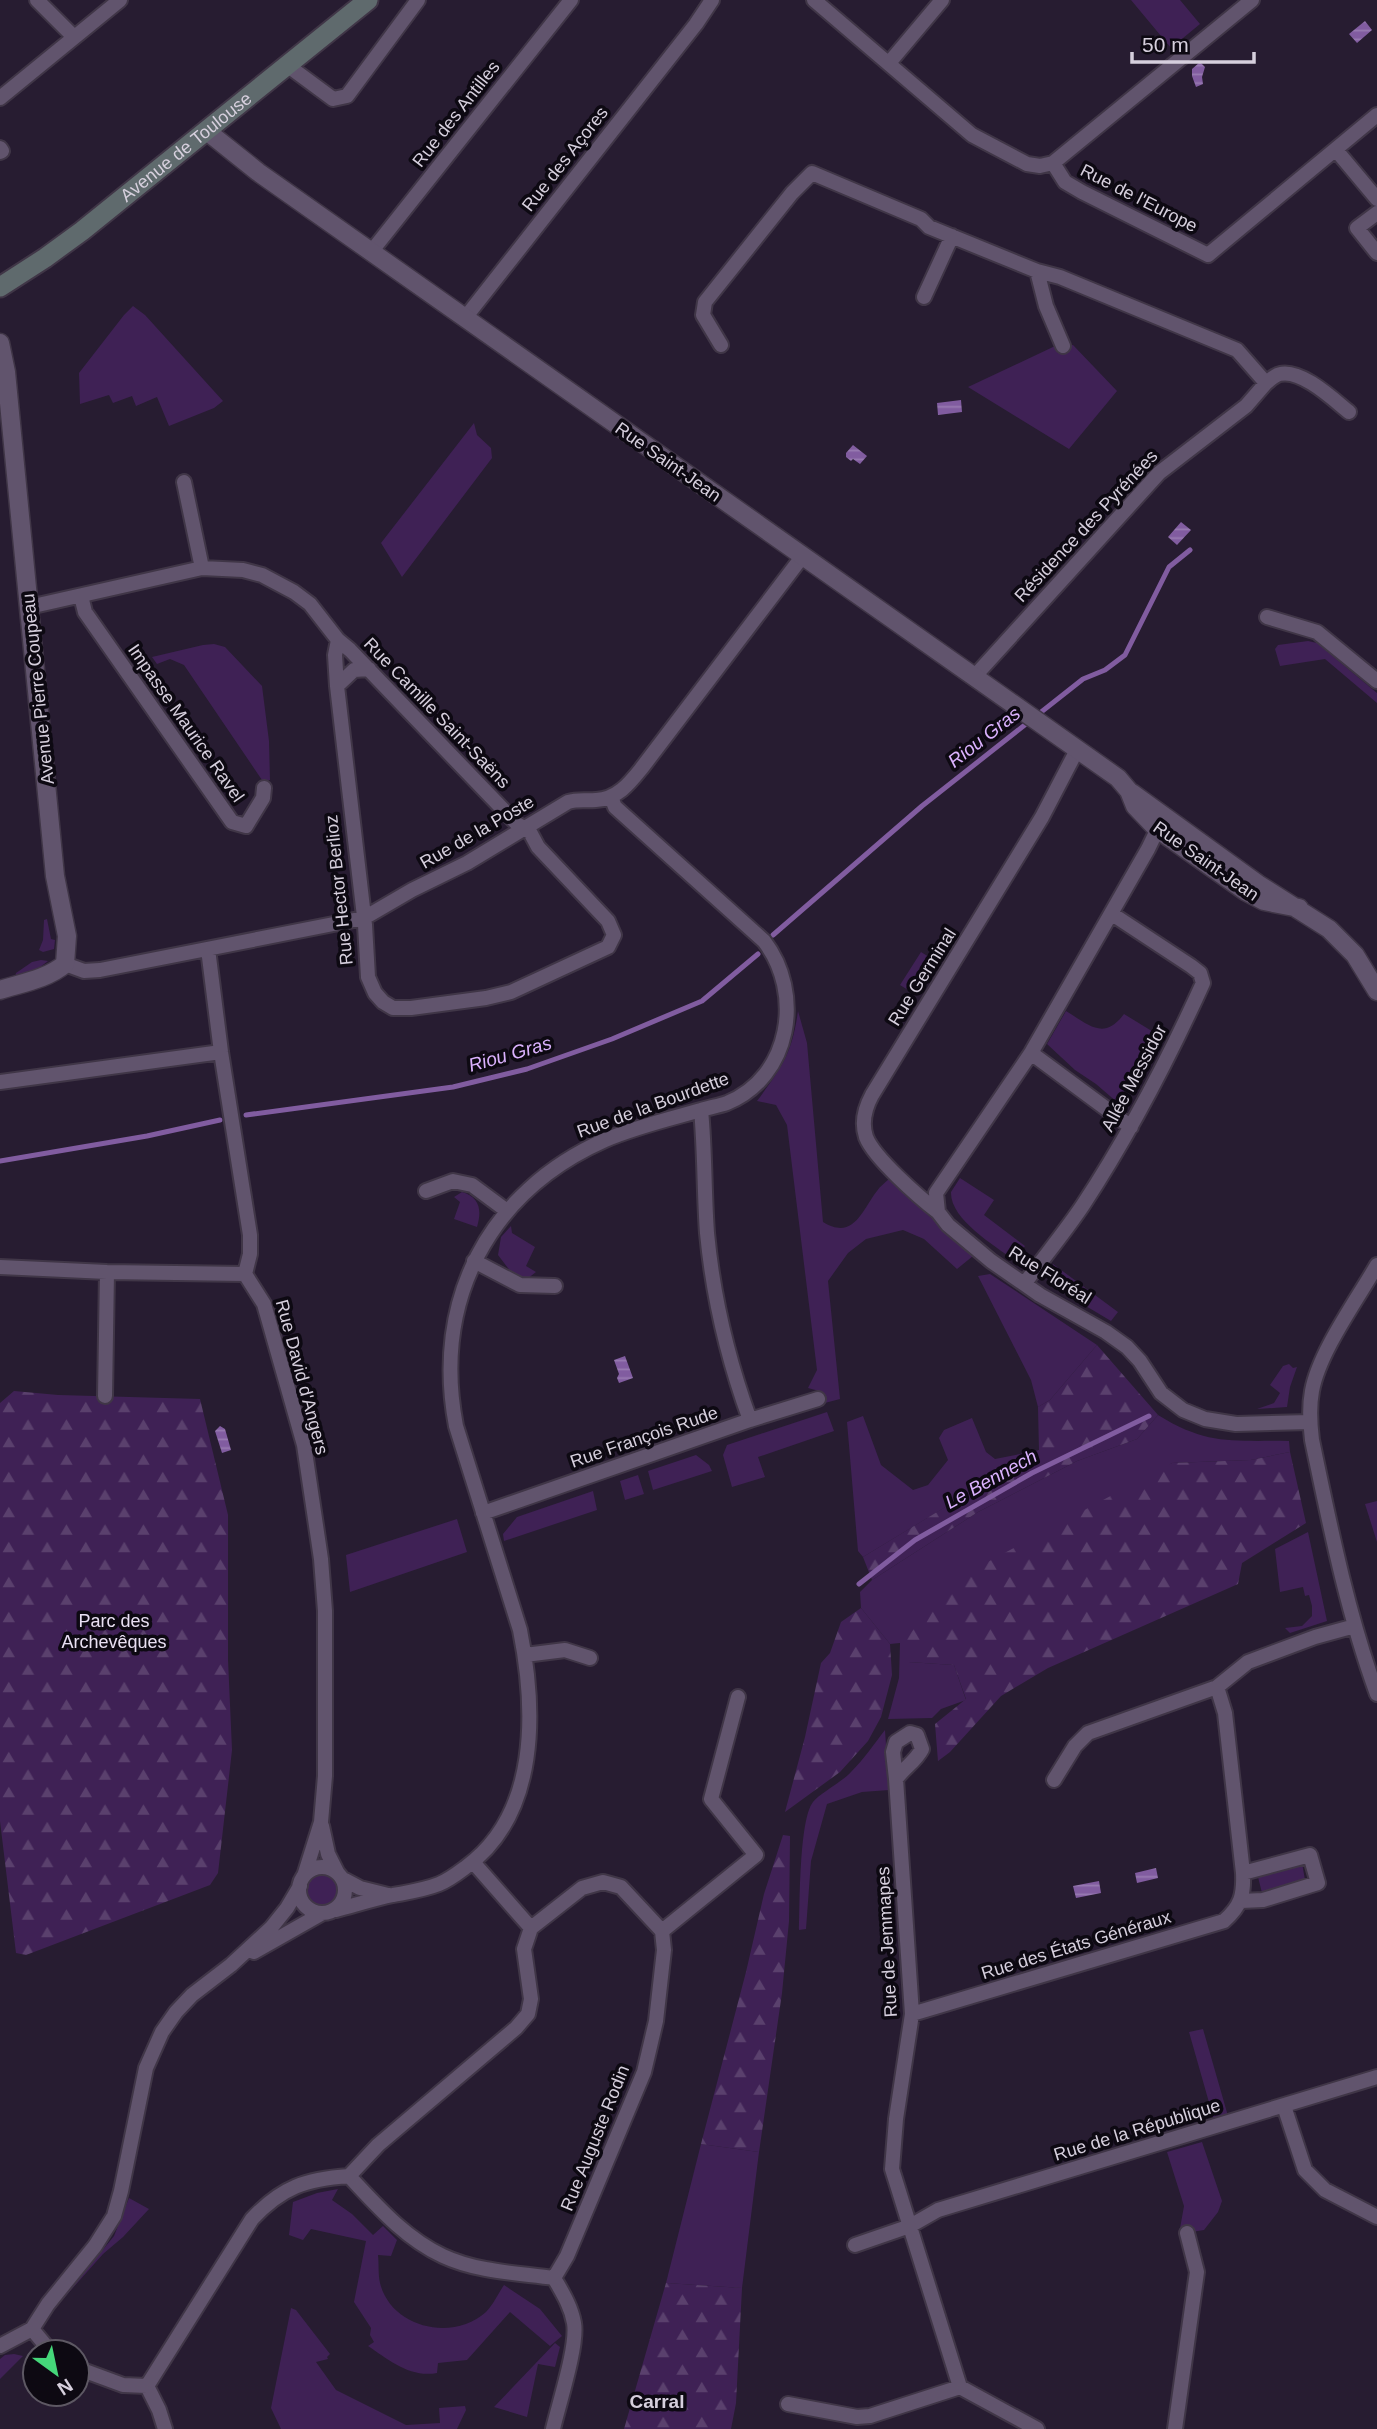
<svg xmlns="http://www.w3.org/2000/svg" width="1377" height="2429" font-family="Arial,sans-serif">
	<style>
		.green { fill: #3f2155 }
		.forest { fill: url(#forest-firs) }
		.water { fill: url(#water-rules) }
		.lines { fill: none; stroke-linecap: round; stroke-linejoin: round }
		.stream { stroke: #815ca0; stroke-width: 5 }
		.minor-casing { stroke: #403647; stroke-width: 18 }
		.tertiary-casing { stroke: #403647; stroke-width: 21 }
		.secondary-casing { stroke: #403647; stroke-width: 23 }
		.minor { stroke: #61546d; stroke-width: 14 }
		.tertiary { stroke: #61546d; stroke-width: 18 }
		.secondary { stroke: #5f6a6d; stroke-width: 19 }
		.labels { text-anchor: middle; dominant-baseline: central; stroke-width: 7; stroke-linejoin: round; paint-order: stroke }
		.street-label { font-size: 18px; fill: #d6cfdd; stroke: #0d0912 }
		.park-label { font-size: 18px; fill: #e9e0f3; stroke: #0d0912 }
		.water-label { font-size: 19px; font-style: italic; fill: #dab1fd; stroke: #0d0912 }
		.neighbourhood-label { font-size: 19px; font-weight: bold; fill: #d6cfdd; stroke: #0d0912 }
	</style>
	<defs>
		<pattern id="forest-firs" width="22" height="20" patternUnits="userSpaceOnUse" patternTransform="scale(1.75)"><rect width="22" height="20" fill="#3f2155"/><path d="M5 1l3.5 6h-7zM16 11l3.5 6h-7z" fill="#5a406d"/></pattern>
		<pattern id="water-rules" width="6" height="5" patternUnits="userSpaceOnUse" patternTransform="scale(1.75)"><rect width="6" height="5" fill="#815ca0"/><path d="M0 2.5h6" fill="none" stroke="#987ab1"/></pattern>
	</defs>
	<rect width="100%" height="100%" fill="#271c31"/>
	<path class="green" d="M1131,0H1180L1200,24L1171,48Z
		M133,306L145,315L223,401L214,408L169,426L157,397L136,406L132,396L113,403L109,395L80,404L79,373L124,315Z
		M1073,345L1117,391L1069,449L968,387L1053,347Z
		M474,423L477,435L491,448L492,458L402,577L381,543Z
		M1308,641L1317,643L1377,693V703L1325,659L1280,666L1275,649L1278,645Z
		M214,644L225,647L262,686L269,741L270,780H262L184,665L170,659L157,664L152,657L203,645Z
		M47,919L51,939L55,940L54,949L43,952L39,950L43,940L44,920Z
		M921,952L937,962L916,995L900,985Z
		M41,960L48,961L35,971L15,978L16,973L32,962Z
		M798,1011L807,1043L823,1222C854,1241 862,1210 877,1191C880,1186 885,1183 889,1179L973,1256L957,1269L924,1239L903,1230L866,1239L848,1253L828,1281L840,1399L821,1404L819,1391L808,1388L817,1370L787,1125L776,1105L757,1101C782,1067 792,1054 798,1011Z
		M1066,1011C1089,1025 1104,1041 1124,1014L1155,1033L1118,1103L1096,1084L1075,1070L1047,1044Z
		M960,1178L994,1200L984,1215L1025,1246L1014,1260C994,1245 950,1219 951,1192Z
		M462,1192C480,1197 482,1211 477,1227L454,1219L460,1202L454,1197Z
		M511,1226L512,1233L535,1247L526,1266L536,1272L527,1279L511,1272L498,1255L501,1237Z
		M1053,1264L1118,1312L1111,1321L1059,1290L1050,1278Z
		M990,1274L1097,1345L1050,1400L1038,1407L1031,1380L978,1276Z
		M1289,1364L1293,1368L1297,1367L1290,1387L1287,1407L1257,1409L1274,1403L1280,1393L1270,1385L1283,1366Z
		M827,1412L834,1431L758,1457L765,1477L732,1487L723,1455L727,1445Z
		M1158,1415C1208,1446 1233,1440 1289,1441L1290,1452L1251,1460L1172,1463L909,1662L954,1665L966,1700L941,1709L932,1718L888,1719L899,1678L900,1643L890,1644L861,1608L860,1592L872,1580L978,1512L1077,1461L1137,1439Z
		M863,1416L881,1465L913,1490L928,1485L948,1460L939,1438L944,1430L972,1418L986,1452L995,1459L1040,1450L863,1557L858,1551L847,1422Z
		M696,1455L709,1465L712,1471L653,1490L648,1471Z
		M638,1475L644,1494L625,1500L620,1481Z
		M593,1491L597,1510L504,1541L503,1534L517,1517Z
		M1377,1501V1542L1365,1504Z
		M457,1519L467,1552L350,1592L346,1555Z
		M1308,1532L1327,1621L1290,1633L1285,1628L1302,1626L1312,1616V1606L1309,1595L1305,1596L1303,1587L1280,1592L1275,1549Z
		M885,1730L889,1790L862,1792L827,1804L811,1861L806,1929L799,1930C800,1904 799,1820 813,1802C820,1793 842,1782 851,1772C864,1759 874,1744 885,1730Z
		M1302,1863L1305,1880L1262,1893L1258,1877Z
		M305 1890a17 17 0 1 1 34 0a17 17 0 1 1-34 0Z
		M1203,2029L1228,2116L1214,2120L1189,2032Z
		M1202,2142L1222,2201L1218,2212L1204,2230L1179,2234L1184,2206L1167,2152Z
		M701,2144L759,2152L742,2288L666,2283Z
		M338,2189L332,2200L352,2214L373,2235L383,2226L397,2240L391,2256L378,2255C379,2264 378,2274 380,2283C391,2328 453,2342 486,2312C493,2305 498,2294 504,2285L540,2309L562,2336L550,2346L510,2312L467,2360L438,2363L437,2373C410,2378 389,2360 368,2346L374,2342L370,2335L371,2328L354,2302L366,2241L311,2229L303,2240L289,2235L293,2202L317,2193Z
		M129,2198L149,2209L123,2237L103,2254L63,2299L114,2236Z
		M291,2308L296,2310L330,2354L327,2357L328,2359L316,2362L336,2390L406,2425L440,2423L439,2408L465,2406L466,2410L457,2429H281L271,2408Z
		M555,2343L560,2347L555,2367L538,2364L527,2417L494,2407Z
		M14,2354L23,2356L0,2379V2359L5,2355Z"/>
	<path class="forest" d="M1097,1345L1158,1415L1137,1439L1077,1461L978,1512L872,1580L863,1557L1039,1450L1038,1407L1050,1400Z
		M14,1391L58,1395L200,1399L228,1515V1660L232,1750L218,1873L210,1885L26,1955L16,1953L0,1821V1403Z
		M1290,1452L1306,1523L1242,1563L1238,1584L1048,1668L1001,1696L950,1752L938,1761L935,1724L966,1699L954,1665L909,1662L903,1642L954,1580L1172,1463L1251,1460Z
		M861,1608L890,1644L892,1675L881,1717L868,1741L840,1772L785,1812L805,1737L821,1663L830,1653L841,1622Z
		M783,1835L790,1836L789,1921L782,1993L759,2152L701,2144L746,1972L764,1894Z
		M666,2283L742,2288L736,2403L731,2429H624Z"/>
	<path class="water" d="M1365,21L1372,30L1357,43L1349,34Z
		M1200,62L1205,67L1202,77L1203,84L1196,87L1192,76V69Z
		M961,400L962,412L938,415L937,403Z
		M853,445L867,456L860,464L853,459L851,461L846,457V453Z
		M1181,522L1191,530L1177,545L1168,537Z
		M625,1356L633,1378L619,1383L617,1378L619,1374L614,1360Z
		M220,1426L225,1429L231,1450L222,1453L215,1431Z
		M1156,1868L1158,1878L1137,1883L1135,1873Z
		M1099,1881L1101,1893L1076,1898L1073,1886Z"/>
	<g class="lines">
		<path class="stream" d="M773,935L922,806L1083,679L1105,670L1125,655L1169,567L1190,550
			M246,1115L453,1087L527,1069L612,1039L702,1001L758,954
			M0,1161L147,1136L220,1120
			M859,1584L915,1540L1032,1473L1149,1416"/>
		<defs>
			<path id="minor" d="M37,0L74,37
				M814,0L972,135L1027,164L1040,166L1053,163L1065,182L1082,192L1208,255L1377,115
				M889,63L942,0
				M287,65L333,99L347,96L418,0
				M0,98L120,0
				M0,148L2,151L0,152
				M1336,150L1377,199
				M1053,163L1252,0
				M1377,213L1357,228L1377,253
				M371,252L571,0
				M1037,271L1046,306L1063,346
				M924,297L952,236
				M465,318L696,24L712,0
				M721,345L703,315L705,302L792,193L812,173L921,219L929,227L1037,271L1060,277L1237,350L1266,383L1246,406L1159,473L974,677
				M1266,383C1270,380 1275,375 1280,374C1302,369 1334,400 1349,412
				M184,482L202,568
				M81,596L85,612L232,822L246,826L263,798L264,788
				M29,607L202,568L243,570L262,575L294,592L310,604L338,640L350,650L517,824L530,832L538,847L608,921L614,935L608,947L511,992L486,998L411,1008H393L383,1002L375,993L368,977L365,925L337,686L335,655L338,640
				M1267,617L1317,632L1377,681
				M337,686L354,670L369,669
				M1162,820L1148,849L1031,1053L936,1193L938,1212L948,1225L991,1261L1040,1295L1106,1332L1127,1347L1140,1361L1161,1393L1183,1410L1205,1419L1236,1424L1310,1422
				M208,949L221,1052L250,1235V1254L245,1274L264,1304L304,1445L321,1559L325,1611V1776L321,1822L304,1876
				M65,964L84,971L100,970L364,918L412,890L467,863L568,802C578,799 586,801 596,800C617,799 629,784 641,769L802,557
				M1031,1053L1131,1127
				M0,1082L221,1052
				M701,1110C705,1151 704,1192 707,1233C713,1296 728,1360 750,1420
				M426,1191L453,1181L472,1185L507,1211
				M938,1212C920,1198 874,1158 866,1137C861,1122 865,1108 872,1095L1042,817L1077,750
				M474,1261L520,1285L555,1286
				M1377,1265C1357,1300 1319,1352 1312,1391C1309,1407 1310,1424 1312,1440C1330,1526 1347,1612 1377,1694
				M0,1267L107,1272L245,1274
				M1025,1283C1044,1257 1065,1232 1083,1205C1129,1135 1168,1060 1203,983L1200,973L1191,966L1112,914
				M105,1396L107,1272
				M483,1513L750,1420L818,1399
				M525,1655L565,1650L590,1658
				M896,1779L893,1752L896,1742L910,1733L917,1735L922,1749C916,1761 904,1768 896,1779L912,2014L896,2119L892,2169L960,2387
				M1054,1780L1075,1746L1088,1733L1217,1687
				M322,1826L328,1854L337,1872
				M473,1862L531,1928
				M299 1890a23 23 0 1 1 46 0a23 23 0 1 1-46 0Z
				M343,1879L360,1888L388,1895
				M1241,1901L1263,1900L1318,1883L1310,1855L1243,1873
				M336,1910C355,1905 374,1899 393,1895C409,1892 424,1890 439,1884C449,1880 458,1873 466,1867C539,1814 536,1710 520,1630L456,1426C432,1301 488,1192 605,1140C635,1127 669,1119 701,1110C710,1107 719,1106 727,1103C791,1077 804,993 764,941L615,807L611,797
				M662,1931L756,1855L711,1799L738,1697
				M254,1952L321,1914
				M912,2014L1224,1921C1241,1906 1244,1895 1243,1873L1225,1713L1217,1687L1248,1662L1315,1637L1355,1626
				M1284,2106L1305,2170L1325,2190L1377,2217
				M349,2176C378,2207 405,2238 443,2256C477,2272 518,2273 554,2278
				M855,2245L910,2226L938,2210L1377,2077
				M32,2329L51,2352
				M0,2346L32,2329L48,2304L95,2246L114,2216L121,2191L146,2068L162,2032L176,2012L192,1995L231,1965L271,1928L287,1908L300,1886
				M77,2368L123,2385L147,2386
				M147,2386L252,2219C282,2187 306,2179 349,2176L378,2145L516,2028L528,2014L531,1999L524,1949L531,1928L582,1888L603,1882L621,1887L662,1931L664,1950L656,2021L644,2072L567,2256L554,2278C562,2292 571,2306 574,2323C578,2345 559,2403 553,2429
				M147,2386L159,2410L165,2429
				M788,2404L857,2417L870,2416L960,2387L1037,2429
				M1175,2429L1197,2272L1187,2233"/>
			<path id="tertiary" d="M208,129L213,136L258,172L1118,778L1129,791L1135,806L1157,829L1245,891L1264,901L1299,908
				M0,343L6,372L55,876L67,936L65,964C47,979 22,983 0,990
				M1132,793L1258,884L1329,929L1355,955L1377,991"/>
			<g id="secondary">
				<path id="s1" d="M0,287L45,258L82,231L368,0"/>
			</g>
		</defs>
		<use href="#minor" class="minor-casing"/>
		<use href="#tertiary" class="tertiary-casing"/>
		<use href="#secondary" class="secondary-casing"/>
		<use href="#minor" class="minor"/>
		<use href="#tertiary" class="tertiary"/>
		<use href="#secondary" class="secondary"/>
	</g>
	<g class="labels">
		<g class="street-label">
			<text transform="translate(456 114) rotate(-52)">Rue des Antilles</text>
			<text stroke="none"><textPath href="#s1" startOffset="233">Avenue de Toulouse</textPath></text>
			<text transform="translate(565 159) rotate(-52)">Rue des Açores</text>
			<text transform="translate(1139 198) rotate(27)">Rue de l'Europe</text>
			<text transform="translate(668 462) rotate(35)">Rue Saint-Jean</text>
			<text transform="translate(1086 526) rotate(-47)">Résidence des Pyrénées</text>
			<text transform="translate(38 689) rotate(-96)">Avenue Pierre Coupeau</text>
			<text transform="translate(437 713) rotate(46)">Rue Camille Saint-Saëns</text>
			<text transform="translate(186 723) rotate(55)">Impasse Maurice Ravel</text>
			<text transform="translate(477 832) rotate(-30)">Rue de la Poste</text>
			<text transform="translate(1206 861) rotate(35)">Rue Saint-Jean</text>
			<text transform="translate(339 890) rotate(-96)">Rue Hector Berlioz</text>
			<text transform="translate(922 977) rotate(-58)">Rue Germinal</text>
			<text transform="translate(1134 1078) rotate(-62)">Allée Messidor</text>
			<text transform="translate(653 1105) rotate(-20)">Rue de la Bourdette</text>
			<text transform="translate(1050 1275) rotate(32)">Rue Floréal</text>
			<text transform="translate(302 1377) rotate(75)">Rue David d'Angers</text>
			<text transform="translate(644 1437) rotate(-19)">Rue François Rude</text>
			<text transform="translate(887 1942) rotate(-93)">Rue de Jemmapes</text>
			<text transform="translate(1076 1945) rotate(-17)">Rue des États Généraux</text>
			<text transform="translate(1137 2130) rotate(-17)">Rue de la République</text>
			<text transform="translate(595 2138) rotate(-68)">Rue Auguste Rodin</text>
		</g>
		<g class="park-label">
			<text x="114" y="1621">Parc des<tspan x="114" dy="21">Archevêques</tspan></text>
		</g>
		<g class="water-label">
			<text transform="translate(984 737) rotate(-38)">Riou Gras</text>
			<text transform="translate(510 1054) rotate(-16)">Riou Gras</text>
			<text transform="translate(991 1479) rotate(-29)">Le Bennech</text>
		</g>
		<g class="neighbourhood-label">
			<text x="657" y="2401">Carral</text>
		</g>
	</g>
	<g transform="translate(56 2373) rotate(147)"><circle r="33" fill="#0d0912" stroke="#5d5863" stroke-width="2"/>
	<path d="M0-5L12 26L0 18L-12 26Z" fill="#45d77a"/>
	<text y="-10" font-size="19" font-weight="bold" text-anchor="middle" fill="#d6cfdd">N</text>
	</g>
	<path d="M1132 52v10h122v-10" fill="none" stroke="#d6cfdd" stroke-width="3.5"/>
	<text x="1142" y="52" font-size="21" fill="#d6cfdd" stroke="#0d0912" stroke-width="5" paint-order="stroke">50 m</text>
</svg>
